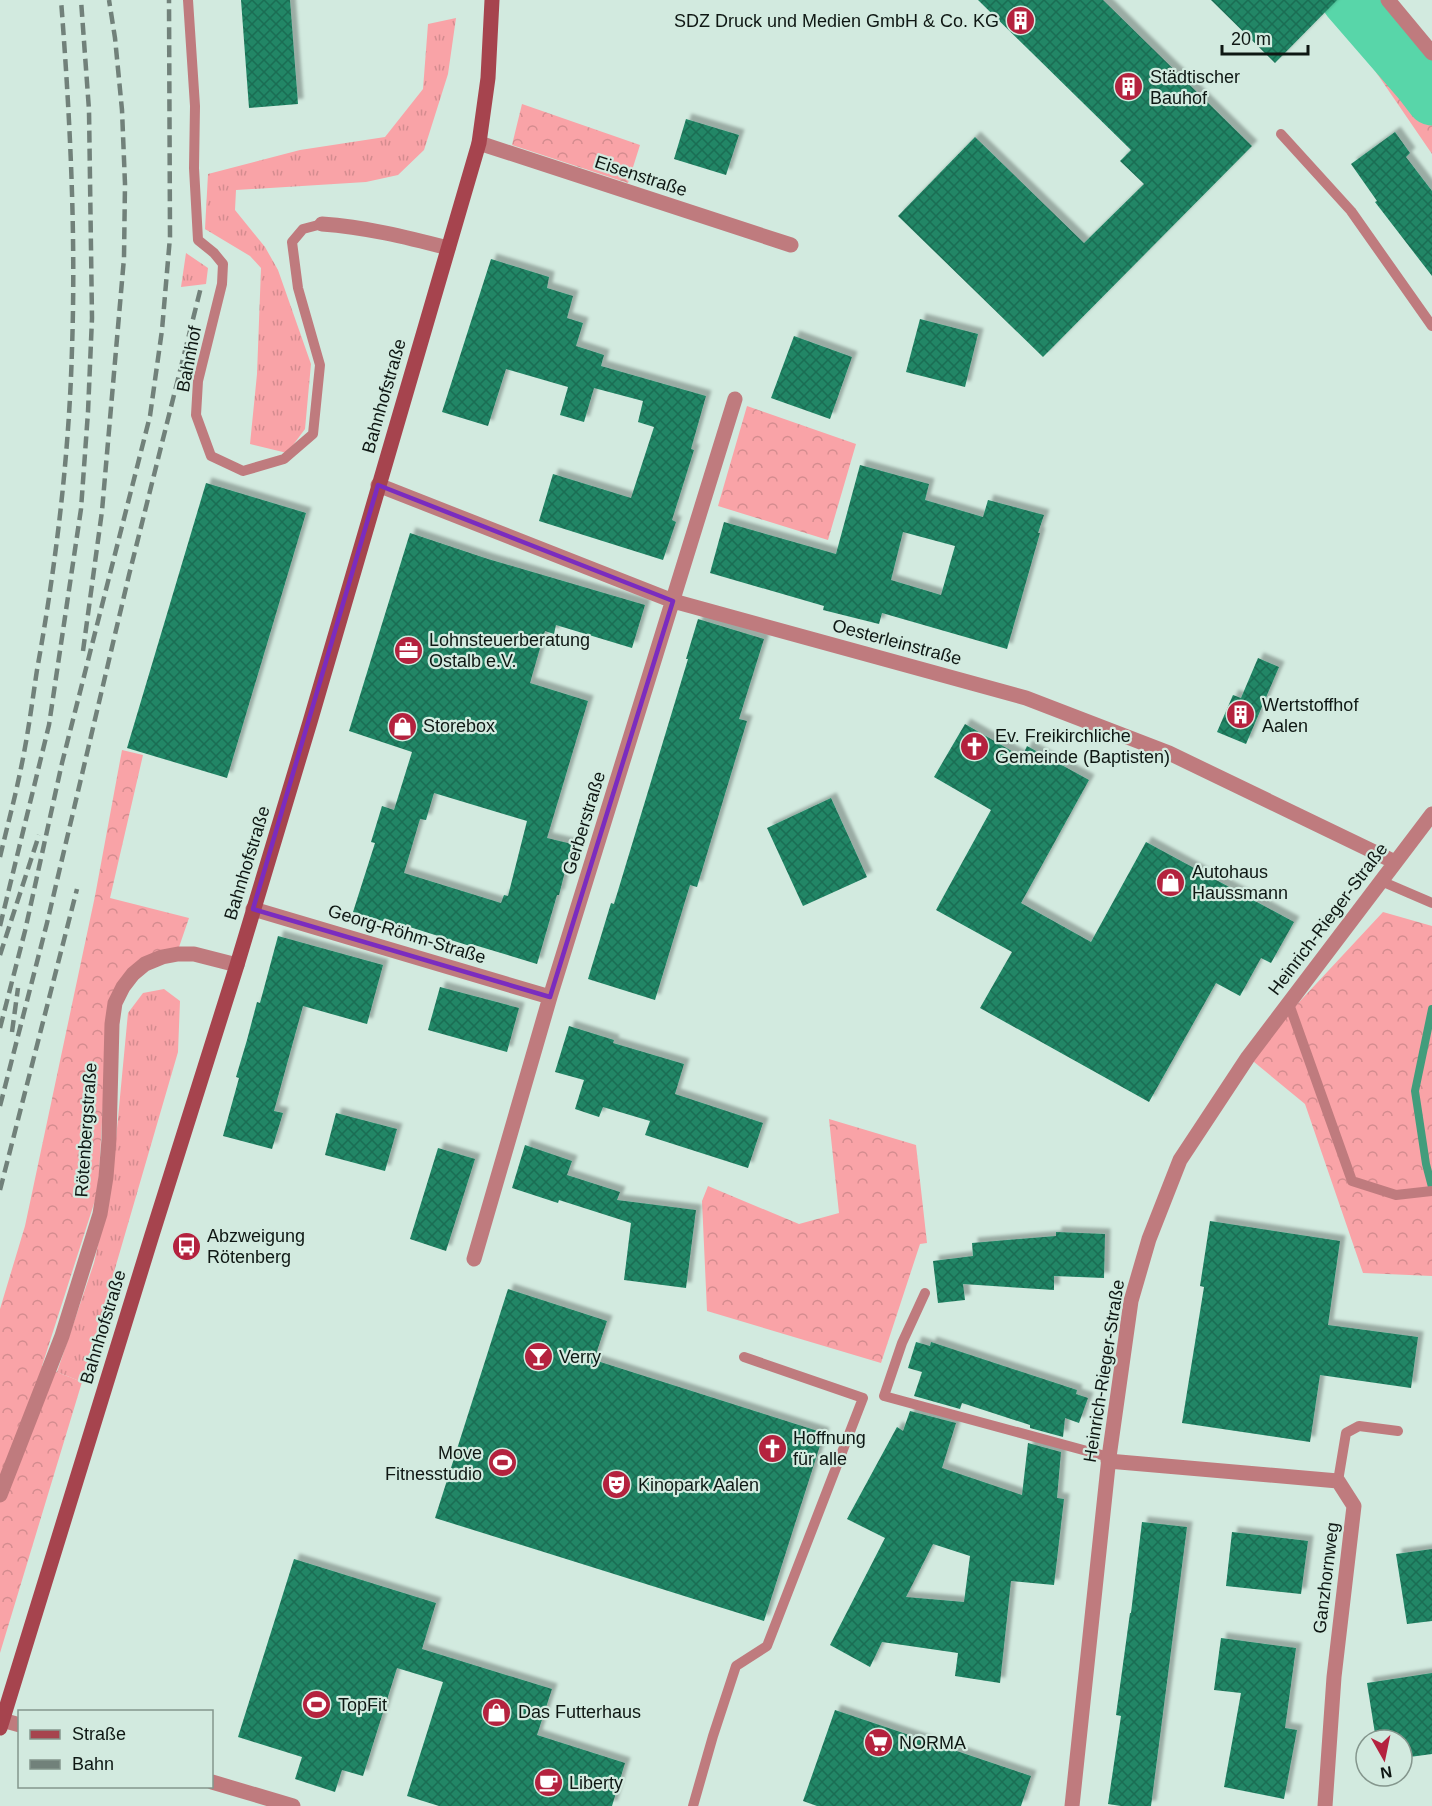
<svg xmlns="http://www.w3.org/2000/svg" width="1432" height="1806" font-family="Helvetica,sans-serif">
	<style>
		.grass { fill: url(#grass-tufts) }
		.forest { fill: url(#forest-crowns) }
		.lines { fill: none; stroke-linecap: round; stroke-linejoin: round }
		.stream { stroke: #429d7c; stroke-width: 8 }
		.river { stroke: #58d6a9; stroke-width: 51 }
		.building { fill: url(#building-cross-hatch); fill-rule: evenodd; filter: url(#shadow) }
		.service { stroke: #bf7b7e; stroke-width: 10 }
		.minor { stroke: #bf7b7e; stroke-width: 15 }
		.secondary { stroke: #a6444e; stroke-width: 15 }
		.rail { stroke: #71817a; stroke-width: 4.5; stroke-dasharray: 12 6; stroke-linecap: butt }
		.marked { fill: none; stroke: #7b2cbf; stroke-width: 4.5; stroke-linejoin: round }
		.labels { text-anchor: middle; dominant-baseline: central; stroke-width: 4.5; stroke-linejoin: round; paint-order: stroke }
		.poi-label { font-size: 18px; fill: #0e1713; stroke: #d2eadf; text-anchor: start }
		.street-label { font-size: 18px; fill: #0e1713; stroke: #d2eadf }
	</style>
	<defs>
		<pattern id="grass-tufts" width="24" height="20" patternUnits="userSpaceOnUse" patternTransform="scale(1.5)"><rect width="24" height="20" fill="#f9a3a7"/><path d="M3 7l-1-3M5 7V3M7 7l1-3M15 17l-1-3M17 17v-4M19 17l1-3" fill="none" stroke="#d48c8f"/></pattern>
		<pattern id="forest-crowns" width="20" height="18" patternUnits="userSpaceOnUse" patternTransform="scale(1.5)"><rect width="20" height="18" fill="#f9a3a7"/><path d="M2 6a3 3 0 1 1 6 0M12 15a3 3 0 1 1 6 0" fill="none" stroke="#d48c8f"/></pattern>
		<pattern id="building-cross-hatch" width="8" height="8" patternUnits="userSpaceOnUse" patternTransform="scale(1.5)"><rect width="8" height="8" fill="#208666"/><path d="M0 0l8 8M0 8l8-8" fill="none" stroke="#1a6d53"/></pattern>
		<filter id="shadow"><feDropShadow dx="5.5" dy="-5.5" stdDeviation="1.5" flood-color="#0004"/></filter>
	</defs>
	<rect width="100%" height="100%" fill="#d2eadf"/>
	<path class="grass" d="M456,18L448,74L424,150L398,175L366,182L236,190L235,210L265,247L278,270L311,364L305,429L287,453L250,444L257,374L261,268L250,256L205,229L208,174L300,150L385,137L423,89L428,24Z
		M186,253L208,268L206,284L181,287Z
		M164,989L180,1001L178,1052L82,1382L57,1372L94,1263L112,1181L128,1013L143,993Z"/>
	<path class="forest" d="M1333,0L1432,119V154L1330,5Z
		M522,104L640,145L628,183L512,145Z
		M747,406L856,444L828,540L718,506Z
		M122,750L143,755L110,898L189,918L178,950L135,966L109,1000L98,1191L42,1366L82,1382L0,1653V1309L25,1226L95,896Z
		M1383,912L1432,926V1276L1363,1273L1305,1104L1248,1057Z
		M829,1119L916,1145L927,1243L920,1244L881,1363L707,1311L702,1201L708,1186L799,1224L839,1213Z"/>
	<g class="lines">
		<path class="stream" d="M1432,1009L1415,1091L1426,1164L1432,1187"/>
		<path class="river" d="M1347,0L1419,83L1432,100"/>
	</g>
	<path class="building" d="M241,0H290L298,104L249,108Z
		M978,0H1103L1252,146L1043,357L898,216L975,137L1084,243L1144,184L1120,161L1131,150Z
		M1211,0H1337L1275,63Z
		M686,119L739,135L726,175L674,159Z
		M1395,132L1410,153L1406,157L1432,191V276L1375,202L1377,201L1351,164Z
		M491,259L549,277L547,288L573,296L567,318L583,323L576,346L604,355L601,366L706,396L691,449L694,450L672,520L676,522L663,560L539,521L553,474L631,498L654,427L638,422L643,401L594,388L584,422L560,415L568,387L506,369L488,426L442,412Z
		M920,319L978,334L965,387L906,372Z
		M794,336L852,357L830,419L771,398Z
		M860,465L929,484L925,500L983,517L988,500L1044,515L1038,533H1040L1007,649L882,613L879,624L823,610L824,606L710,573L724,522L836,554ZM903,532L955,546L941,595L891,580Z
		M206,483L306,513L227,778L127,748Z
		M410,533L488,559L645,605L632,648L556,625L554,634L545,631L530,683L588,701L547,838L572,844L559,895H557L537,964L471,944L470,946L397,923L396,925L353,912L375,843L371,842L382,806L394,810L412,752L349,731ZM434,793L527,821L508,896L504,895L501,903L404,873L420,819L426,820Z
		M698,619L764,639L739,719L747,721L697,887L690,885L655,1000L588,979L611,903L614,904L688,659H686Z
		M1258,658L1279,667L1246,744L1217,732L1233,695L1241,698Z
		M965,724L1022,757L1027,746L1089,780L1021,903L1091,942L1146,842L1294,922L1271,963L1261,958L1240,996L1216,983L1149,1102L980,1008L1012,952L936,910L991,810L934,777Z
		M831,798L867,877L803,906L767,828Z
		M278,936L383,965L367,1024L303,1006L274,1111L283,1113L272,1149L223,1136L239,1078L236,1077L247,1040L257,1002L260,1003Z
		M440,987L519,1008L507,1052L428,1030Z
		M569,1026L614,1040L613,1043L684,1064L675,1094L763,1123L748,1168L645,1135L650,1121L603,1107L599,1117L575,1109L584,1080L555,1072Z
		M336,1113L397,1129L385,1171L325,1155Z
		M525,1145L572,1161L567,1175L620,1192L617,1200L696,1210L686,1288L624,1280L631,1223L559,1200L558,1203L512,1188Z
		M438,1148L475,1159L446,1251L410,1239Z
		M1210,1221L1340,1241L1328,1325L1418,1337L1411,1388L1320,1375L1310,1442L1182,1423L1204,1287L1200,1286Z
		M1056,1232L1105,1234L1104,1278L1054,1276V1290L963,1284L965,1300L938,1303L933,1261L973,1256L972,1243L1056,1236Z
		M508,1289L607,1321L594,1360L824,1433L764,1621L435,1518Z
		M916,1342L930,1346L931,1342L1077,1390L1076,1394L1088,1398L1079,1423L1065,1418L1063,1437L1030,1428V1425L962,1403L960,1409L914,1396L922,1372L908,1368Z
		M910,1411L956,1423L942,1468L1022,1495L1028,1443L1061,1452L1057,1498L1064,1499L1054,1585L1011,1581L1000,1683L955,1676L958,1653L882,1642L870,1667L830,1645L885,1538L847,1519L897,1427L903,1431ZM933,1544L970,1556L964,1602L906,1597Z
		M1142,1522L1187,1527L1151,1806H1121L1108,1804L1121,1716L1116,1715L1130,1613H1131Z
		M1232,1532L1308,1541L1301,1594L1226,1586Z
		M1432,1549V1621L1407,1624L1396,1554Z
		M294,1559L436,1603L422,1649L552,1689L537,1735L625,1763L612,1806H439L407,1796L443,1682L397,1668L363,1776L342,1770L335,1792L295,1779L302,1757L238,1737Z
		M1221,1638L1296,1648L1285,1728L1297,1730L1284,1799L1224,1787L1241,1693L1214,1690Z
		M1432,1673V1754L1402,1758V1740H1376L1367,1683Z
		M835,1710L1031,1776L1021,1806H817L803,1801Z"/>
	<g class="lines">
		<path class="service" d="M188,0L195,106L194,168L198,240L214,253L223,264L222,284L198,381L196,415L211,456L243,471L284,459L313,434L320,365L298,288L292,242L303,229L322,224
			M1281,134L1351,211L1432,326
			M1381,881L1432,903
			M1289,1004L1352,1181L1396,1195L1432,1191
			M925,1293L902,1343L884,1396L1109,1457
			M1338,1481L1346,1433L1359,1426L1398,1431
			M693,1806L713,1736L736,1666L767,1646L863,1398L744,1357"/>
		<path class="minor" d="M1388,0L1432,53
			M479,143L791,245
			M322,224C365,227 406,237 448,248
			M378,485L673,601L1026,698L1169,753L1395,862
			M253,909L550,997
			M474,1259L550,997L735,399
			M1108,1461L1338,1481L1354,1506L1334,1677L1325,1806
			M0,1495L62,1336L100,1214L106,1177L109,1139L112,1024L115,1003L123,987L133,974L145,964L162,957L178,954H194L237,965
			M2,1720L20,1725
			M212,1782L293,1806
			M1072,1806L1109,1457L1131,1301L1149,1239L1180,1160L1248,1057L1432,814"/>
		<path class="secondary" d="M0,1728L152,1235L237,965L310,722L479,143L488,78L492,0"/>
		<path class="rail" d="M83,651L102,511L124,258L125,184L122,110L115,38L109,0
			M0,857C7,827 15,798 21,768C28,735 32,703 37,670C56,564 69,457 72,349C76,233 70,116 61,0
			M0,926L49,725L81,509L88,412L92,318L89,110L81,0
			M0,955L39,835
			M0,1028L25,931L62,763L150,416L162,330L170,237L169,0
			M12,1032L18,988
			M0,1106L47,923L129,575L201,287
			M0,1190L77,889"/>
	</g>
	<path class="marked" d="M378,485L673,601L550,997L253,909Z"/>
	<defs>
		<symbol id="building-disc" viewBox="-11 -11 22 22"><circle r="9.5" fill="#b4223e" stroke="#d2eadf"/><path d="M-4-6H4V6H1V3H-1V6H-4ZM-2.5-4.3h1.7v1.8h-1.7ZM.8-4.3h1.7v1.8H.8ZM-2.5-1h1.7V.8h-1.7ZM.8-1h1.7V.8H.8Z" fill="#fff"/></symbol>
		<symbol id="office-disc" viewBox="-11 -11 22 22"><circle r="9.5" fill="#b4223e" stroke="#d2eadf"/><path d="M-6-3h4V-5.5h4V-3h4V5H-6ZM-1-4.5V-3h2v-1.5ZM-6 0V1H6V0Z" fill="#fff"/></symbol>
		<symbol id="shop-disc" viewBox="-11 -11 22 22"><circle r="9.5" fill="#b4223e" stroke="#d2eadf"/><path d="M-5-2.5h2.3a2.7 3.5 0 0 1 5.4 0H5L5.5 6h-11ZM-1.5-2.5h3a1.5 2.3 0 0 0-3 0Z" fill="#fff"/></symbol>
		<symbol id="church-disc" viewBox="-11 -11 22 22"><circle r="9.5" fill="#b4223e" stroke="#d2eadf"/><path d="M-1.2-6h2.4v3.5h3.3v2.4h-3.3V6h-2.4V-.1h-3.3v-2.4h3.3Z" fill="#fff"/></symbol>
		<symbol id="bus-disc" viewBox="-11 -11 22 22"><circle r="9.5" fill="#b4223e" stroke="#d2eadf"/><path d="M-5-6H5V4H4V6H2V4H-2V6H-4V4H-5ZM-3.5-4V0h7V-4ZM-3.5 1.2v1.5H-2V1.2ZM2 1.2v1.5H3.5V1.2Z" fill="#fff"/></symbol>
		<symbol id="bar-disc" viewBox="-11 -11 22 22"><circle r="9.5" fill="#b4223e" stroke="#d2eadf"/><path d="M-6-5H6L.8 .8V4.5H3.5V6h-7V4.5H-.8V.8Z" fill="#fff"/></symbol>
		<symbol id="stadium-disc" viewBox="-11 -11 22 22"><circle r="9.5" fill="#b4223e" stroke="#d2eadf"/><path d="M0-5a6.5 5 0 1 0 0 10a6.5 5 0 1 0 0-10ZM-3.5-1.8h7v3.6h-7Z" fill="#fff"/></symbol>
		<symbol id="theatre-disc" viewBox="-11 -11 22 22"><circle r="9.5" fill="#b4223e" stroke="#d2eadf"/><path d="M-5-5.5Q0-4 5-5.5V0Q5 5 0 6Q-5 5-5 0ZM-3.3-2.5H-1v1.5H-3.3ZM1-2.5H3.3v1.5H1ZM-2.8 1Q0 5.5 2.8 1Z" fill="#fff"/></symbol>
		<symbol id="supermarket-disc" viewBox="-11 -11 22 22"><circle r="9.5" fill="#b4223e" stroke="#d2eadf"/><path d="M-6-5.5h2.5l.6 2H6L4.5 2H-2.5L-4.4-4H-6ZM-1.5 3.2a1.3 1.3 0 1 0 .1 0ZM3 3.2a1.3 1.3 0 1 0 .1 0Z" fill="#fff"/></symbol>
		<symbol id="cafe-disc" viewBox="-11 -11 22 22"><circle r="9.5" fill="#b4223e" stroke="#d2eadf"/><path d="M-5.5-4.5H6V0H3Q3 3.5 0 3.5H-2.5Q-5.5 3.5-5.5 0ZM3-3.2v2h1.7v-2ZM-6 4.5H4V6H-6Z" fill="#fff"/></symbol>
	</defs>
	<g fill-rule="evenodd">
		<use href="#building-disc" x="1004" y="4" width="33" height="33"/>
		<use href="#building-disc" x="1112" y="70" width="33" height="33"/>
		<use href="#office-disc" x="392" y="634" width="33" height="33"/>
		<use href="#building-disc" x="1224" y="698" width="33" height="33"/>
		<use href="#shop-disc" x="386" y="710" width="33" height="33"/>
		<use href="#church-disc" x="958" y="730" width="33" height="33"/>
		<use href="#shop-disc" x="1154" y="866" width="33" height="33"/>
		<use href="#bus-disc" x="170" y="1230" width="33" height="33"/>
		<use href="#bar-disc" x="522" y="1340" width="33" height="33"/>
		<use href="#church-disc" x="756" y="1432" width="33" height="33"/>
		<use href="#stadium-disc" x="486" y="1446" width="33" height="33"/>
		<use href="#theatre-disc" x="600" y="1468" width="33" height="33"/>
		<use href="#stadium-disc" x="300" y="1688" width="33" height="33"/>
		<use href="#shop-disc" x="480" y="1696" width="33" height="33"/>
		<use href="#supermarket-disc" x="862" y="1726" width="33" height="33"/>
		<use href="#cafe-disc" x="532" y="1766" width="33" height="33"/>
	</g>
	<g class="labels">
		<g class="poi-label">
			<text x="999" y="21" text-anchor="end">SDZ Druck und Medien GmbH &amp; Co. KG</text>
			<text x="1150" y="77">Städtischer<tspan x="1150" dy="21">Bauhof</tspan></text>
			<text x="429" y="640">Lohnsteuerberatung<tspan x="429" dy="21">Ostalb e.V.</tspan></text>
			<text x="1262" y="705">Wertstoffhof<tspan x="1262" dy="21">Aalen</tspan></text>
			<text x="423" y="726">Storebox</text>
			<text x="995" y="736">Ev. Freikirchliche<tspan x="995" dy="21">Gemeinde (Baptisten)</tspan></text>
			<text x="1192" y="872">Autohaus<tspan x="1192" dy="21">Haussmann</tspan></text>
			<text x="207" y="1236">Abzweigung<tspan x="207" dy="21">Rötenberg</tspan></text>
			<text x="559" y="1357">Verry</text>
			<text x="793" y="1438">Hoffnung<tspan x="793" dy="21">für alle</tspan></text>
			<text x="482" y="1453" text-anchor="end">Move<tspan x="482" dy="21">Fitnesstudio</tspan></text>
			<text x="638" y="1485">Kinopark Aalen</text>
			<text x="338" y="1705">TopFit</text>
			<text x="518" y="1712">Das Futterhaus</text>
			<text x="899" y="1743">NORMA</text>
			<text x="569" y="1783">Liberty</text>
		</g>
		<g class="street-label">
			<text transform="translate(641 176) rotate(18)">Eisenstraße</text>
			<text transform="translate(189 359) rotate(-79)">Bahnhof</text>
			<text transform="translate(384 396) rotate(-74)">Bahnhofstraße</text>
			<text transform="translate(897 642) rotate(15)">Oesterleinstraße</text>
			<text transform="translate(584 823) rotate(-73)">Gerberstraße</text>
			<text transform="translate(247 863) rotate(-73)">Bahnhofstraße</text>
			<text transform="translate(1328 919) rotate(-53)">Heinrich-Rieger-Straße</text>
			<text transform="translate(407 934) rotate(17)">Georg-Röhm-Straße</text>
			<text transform="translate(86 1130) rotate(-86)">Rötenbergstraße</text>
			<text transform="translate(103 1327) rotate(-73)">Bahnhofstraße</text>
			<text transform="translate(1104 1371) rotate(-81)">Heinrich-Rieger-Straße</text>
			<text transform="translate(1326 1578) rotate(-83)">Ganzhornweg</text>
		</g>
	</g>
	<rect x="18" y="1710" width="195" height="78" fill="#d2eadf" stroke="#84968d" stroke-width="1.5"/>
	<rect x="30" y="1730" width="30" height="9" fill="#a6444e" stroke="#84968d" stroke-width="1.5"/>
	<text x="72" y="1740" font-size="18" fill="#0e1713">Straße</text>
	<rect x="30" y="1760" width="30" height="9" fill="#71817a" stroke="#84968d" stroke-width="1.5"/>
	<text x="72" y="1770" font-size="18" fill="#0e1713">Bahn</text>
	<g transform="translate(1384 1758) rotate(171)"><circle r="28" fill="#d2eadf" stroke="#84968d" stroke-width="1.5"/>
	<path d="M0-4.5L10 22L0 15L-10 22Z" fill="#b4223e"/>
	<text y="-9" font-size="16" font-weight="bold" text-anchor="middle" fill="#0e1713">N</text>
	</g>
	<path d="M1222 45v9h86v-9" fill="none" stroke="#0e1713" stroke-width="3"/>
	<text x="1231" y="45" font-size="18" fill="#0e1713" stroke="#d2eadf" stroke-width="4.5" paint-order="stroke">20 m</text>
</svg>
